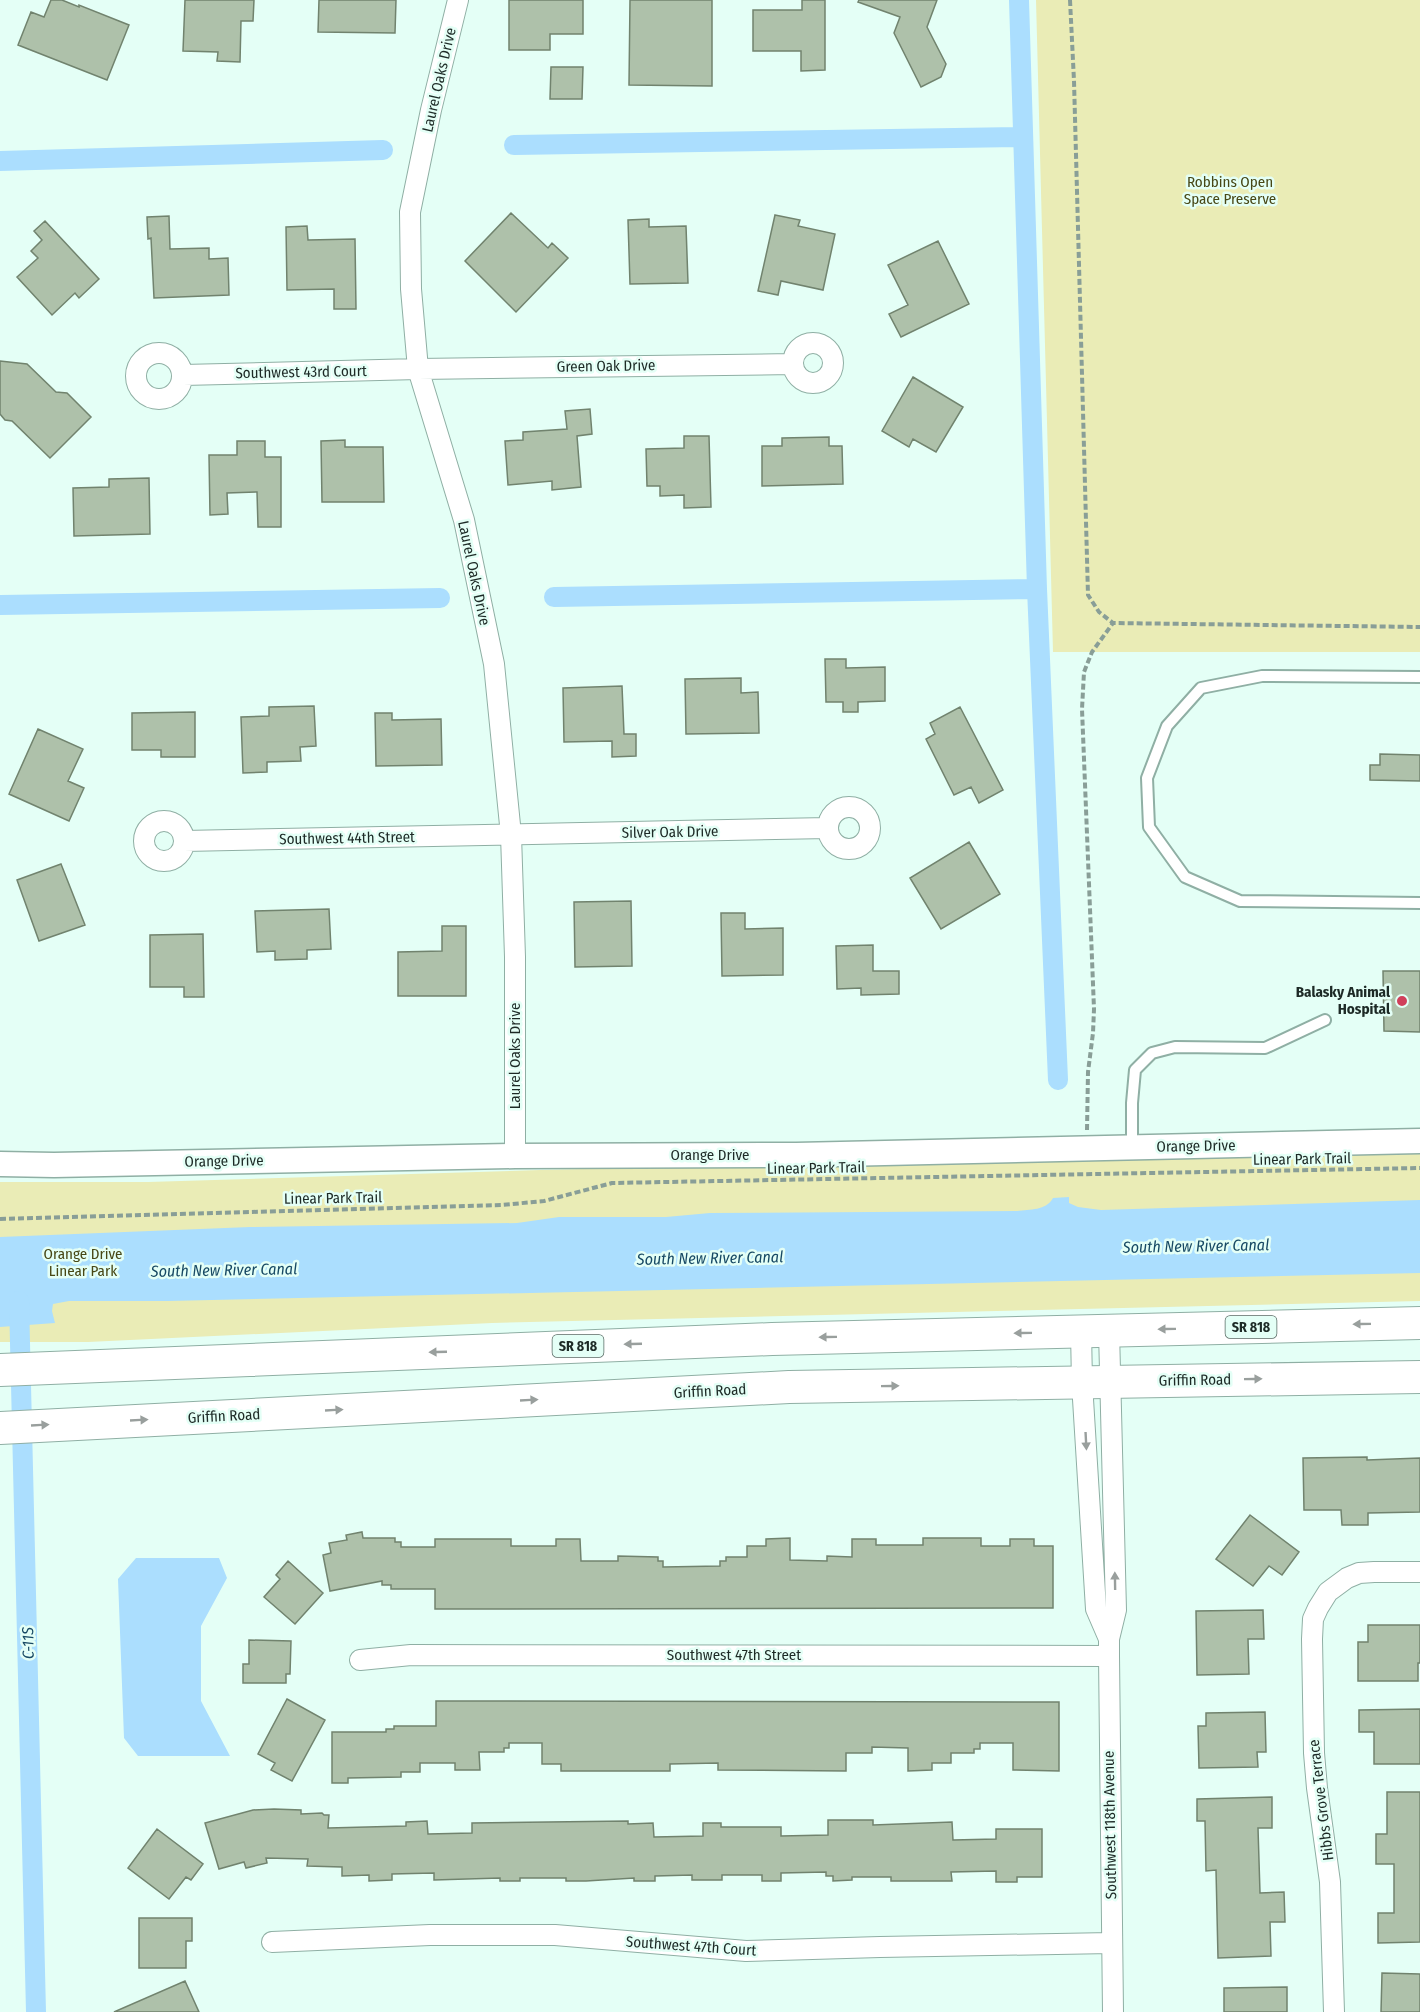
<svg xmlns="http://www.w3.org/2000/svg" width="1420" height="2012" font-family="'Fira Sans Condensed',sans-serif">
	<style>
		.green { fill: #eaecb6 }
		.water { fill: #abdefe }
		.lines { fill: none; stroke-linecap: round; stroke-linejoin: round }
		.canal { stroke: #abdefe; stroke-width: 20 }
		.building { fill: #aec1aa; stroke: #71836e; stroke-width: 1.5 }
		.service-casing { stroke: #8fafa4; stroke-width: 14 }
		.minor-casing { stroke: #8fafa4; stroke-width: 22 }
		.tertiary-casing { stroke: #8fafa4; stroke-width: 27 }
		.primary-casing { stroke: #8fafa4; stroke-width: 34 }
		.path { stroke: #899e97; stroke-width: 4; stroke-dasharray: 6 3; stroke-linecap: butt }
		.service { stroke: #fff; stroke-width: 10 }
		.minor { stroke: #fff; stroke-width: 20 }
		.tertiary { stroke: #fff; stroke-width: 24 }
		.primary { stroke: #fff; stroke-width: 32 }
		.oneway { fill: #999f9d }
		.poi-dot { fill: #d0405b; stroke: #e4fff6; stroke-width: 2 }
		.labels { text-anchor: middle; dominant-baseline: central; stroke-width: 5; stroke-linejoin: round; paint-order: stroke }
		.shield { fill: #e4fff6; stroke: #596a64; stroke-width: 1.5 }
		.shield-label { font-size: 14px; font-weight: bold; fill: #1d2a26 }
		.street-label { font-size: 15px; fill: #1d2a26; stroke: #e4fff6 }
		.park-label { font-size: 15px; fill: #474715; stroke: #e4fff6 }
		.poi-label { font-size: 15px; font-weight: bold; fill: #1d2a26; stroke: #e4fff6; text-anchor: end }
		.water-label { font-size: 16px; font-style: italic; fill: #174964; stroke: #e4fff6 }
	</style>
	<rect width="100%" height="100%" fill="#e4fff6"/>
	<path class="green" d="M1036,0H1420V652H1053Z
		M1420,1149V1301L492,1323L88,1342H0V1182H148L540,1170Z"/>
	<path class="water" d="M1069,1197V1203L1078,1207L1101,1210L1420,1200V1273L168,1301H69L53,1304L52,1311L55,1323L0,1327V1237L250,1227L517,1223L559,1217H666L710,1213L1017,1211C1030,1209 1046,1211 1053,1198Z
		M136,1558H219L227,1578L201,1626V1701L230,1756H138L124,1738L118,1579Z"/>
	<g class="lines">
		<path class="canal" d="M1019,0L1037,589
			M514,145L1023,137
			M0,161L383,150
			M554,597L1037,589L1058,1080
			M0,605L440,598
			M19,1301L36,2012"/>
	</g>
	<path class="building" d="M51,0H62L79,7V5L129,25L107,80L18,45L31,12L44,17Z
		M185,0H254L253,21H241L240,62L217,61L218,52L183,51Z
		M319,0H396L395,33L318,32Z
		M509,0H583V34H550V50H509Z
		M630,0H712V86L629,85Z
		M802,0H825V70L801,71V51H753V10H802Z
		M859,0H937L927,27L946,64L941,77L921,87L894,33L900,17L858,2Z
		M551,67H583L582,99H550Z
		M511,213L548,248L552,243L568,258L516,312L465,261Z
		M775,215L800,220L798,226L835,234L823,290L781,281L778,295L758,291Z
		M169,216L170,249L209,248V259L228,258L229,295L154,298L151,238L148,239L147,217Z
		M649,219V227L686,226L688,283L630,284L628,220Z
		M45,221L99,279L79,298L75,293L52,315L17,277L38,258L31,251L42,240L34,231Z
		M307,226L308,240L355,239L356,309H334V289L287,290L286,227Z
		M938,241L969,304L901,337L889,314L908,305L888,265Z
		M0,361L27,364L56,392L67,393L91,417L50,458L12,421L5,420L0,414Z
		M913,377L963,407L936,452L913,439L909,447L882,431Z
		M590,409L592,434L577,436L581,487L552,490V481L508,485L505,441L523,440V432L567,429L565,411Z
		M684,436H709L711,507L684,508V495L660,496V486H647L646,449L684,448Z
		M829,437V446H842L843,484L762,486V446H782V438Z
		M345,440V447H383L384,502H322L321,441Z
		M237,441H265V457H281V527H258L257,492L227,493L228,514L210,515L209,455H237Z
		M149,478L150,534L74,536L73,488L109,487V479Z
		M825,659H846V668L885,667V701L858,702V712H843V702H826Z
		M741,678V693L758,692L759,733L686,734L685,679Z
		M622,686L624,734H636V756L612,757V741L564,742L563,688Z
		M314,706L316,746L300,747L301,761L267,762V772L243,773L241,717L269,716V707Z
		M960,707L1003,790L979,803L971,787L954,795L926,739L935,734L930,723Z
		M195,712V757H161V750H132V713Z
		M375,713H392V720L441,719L442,765L376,766Z
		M38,729L83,749L68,781L84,788L69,821L9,794Z
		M1380,754L1420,755V781L1370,780V765H1380Z
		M969,842L1000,894L941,929L910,878Z
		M61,864L85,925L39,941L17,880Z
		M631,901L632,966L575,967L574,902Z
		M329,909L331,949L307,950V959L275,960V951L257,952L255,911Z
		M721,913H745V929L783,928V975L722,976Z
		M442,926H466V996H398V952L442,951Z
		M203,934L204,997H184V987H150V935Z
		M873,945V971H899V994L861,995V988L837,989L836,946Z
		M1383,971H1420V1032L1384,1031Z
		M1367,1457V1460L1420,1458V1512L1368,1513V1525H1342L1341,1510H1304L1303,1458Z
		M1250,1515L1299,1552L1282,1575L1269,1566L1253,1586L1216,1559Z
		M362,1532L363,1538H395V1542H401V1547H435V1539H511V1546H556V1539H580L581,1561H618V1556L658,1557V1561H663V1567L720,1566V1561H726V1557H747V1546H766V1539L790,1538V1560L827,1561V1556L852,1557V1539H876V1545H923V1538H981V1546H1010V1539H1034V1546H1053V1608L435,1609V1589H391V1585H382V1581L330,1591L323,1555L331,1553L329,1543L347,1540L346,1535Z
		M288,1561L323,1593L295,1624L264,1597L280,1579L276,1575Z
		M1263,1610L1264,1639H1248L1249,1674L1197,1675L1196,1611Z
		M1368,1625H1420V1663H1418V1681H1358V1642H1368Z
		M249,1640L291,1641L290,1674H286V1683H243V1664H249Z
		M287,1699L325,1720L292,1781L271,1770L275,1763L258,1754Z
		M436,1701L1059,1702V1771L1013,1770V1743H980V1749H974V1753H951V1763H932V1770L908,1771V1748L872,1747V1753H846V1771L718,1770V1763L670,1764V1771H561V1764H542V1743H509V1748H504V1752H479L480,1770H455V1763H420V1772H401V1777L348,1778V1783H332V1732H386V1729H394V1726H436Z
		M1420,1709V1764H1374V1732H1359V1710Z
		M1265,1712L1266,1752H1257L1258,1767L1199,1768L1198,1726H1206V1713Z
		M1387,1792H1420V1942L1378,1943V1913H1394V1864H1376V1834H1387Z
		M1272,1797V1828H1258L1260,1893L1284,1892L1285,1922H1270L1271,1956L1218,1958L1216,1870L1206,1871L1205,1821H1197V1799Z
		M274,1809L301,1810V1814L322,1813L324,1815H329L328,1828L406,1826V1822L427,1821L428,1834L472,1833V1823L628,1821V1824L653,1823L654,1837L703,1836V1823H721V1827H781V1836L828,1835V1820H873V1825L952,1822L953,1840L996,1839V1829H1042V1877H1017V1882H996V1871L951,1872L952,1881H891V1877H852V1880L833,1881V1876H826V1872L781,1873V1881H762V1875H722V1880H692V1875L655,1876V1881H634V1878L586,1881H566V1878H520V1881H500V1878L434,1880V1873L392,1874V1880L369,1881V1875L342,1876V1867L307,1866L308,1859L266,1858L267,1863L246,1868L244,1862L219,1869L205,1823L253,1810Z
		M157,1829L203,1864L191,1880L186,1877L169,1899L128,1868Z
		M139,1918H192V1941H186V1968H139Z
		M1382,1973L1420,1974V2012H1381Z
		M185,1981L199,2012H114Z
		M1287,1987V2012H1224V1988Z"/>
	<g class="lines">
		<defs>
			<path id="service" d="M1420,677L1262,676L1201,688L1167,726L1147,778L1149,827L1185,877L1240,901L1420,903
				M1132,1147V1103L1135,1070L1152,1053L1175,1047L1265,1048L1325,1020"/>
			<path id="minor" d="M458,0L431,110L410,212L411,289L418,369L464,520L494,664L511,835L515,957V1156
				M793 363a20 20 0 1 1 40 0a20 20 0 1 1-40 0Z
				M136 376a23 23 0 1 1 46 0a23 23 0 1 1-46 0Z
				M183,375L418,369L793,364
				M828 828a21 21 0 1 1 42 0a21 21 0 1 1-42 0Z
				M144 841a20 20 0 1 1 40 0a20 20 0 1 1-40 0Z
				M184,841L828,828
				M1081,1331L1082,1383L1096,1609L1109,1639
				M1109,1331L1116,1610L1109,1639V1656L1113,2012
				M360,1660L411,1655L1109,1656
				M272,1942L430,1935H555L746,1951L880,1947L1111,1943
				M1334,2012L1330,1882L1317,1788L1314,1753L1312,1639L1313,1619L1318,1608L1328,1592L1347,1578L1359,1573L1374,1572H1420"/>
			<path id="tertiary" d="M0,1164L54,1165L515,1156L796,1155L1420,1141"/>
			<path id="primary" d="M0,1370L772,1339L1420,1323
				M0,1428L789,1387L1420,1377"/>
		</defs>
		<use href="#service" class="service-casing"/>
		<use href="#minor" class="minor-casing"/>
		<use href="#tertiary" class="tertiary-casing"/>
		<use href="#primary" class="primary-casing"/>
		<path class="path" d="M1070,0L1074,81L1088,595L1099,612L1113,623L1420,627
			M1087,1130L1088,1072L1093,1033L1094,1009L1082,709L1084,672L1092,652L1113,623
			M0,1219L502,1205L544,1201L612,1183L1420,1168"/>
		<use href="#service" class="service"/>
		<use href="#minor" class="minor"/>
		<use href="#tertiary" class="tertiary"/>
		<use href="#primary" class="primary"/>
	</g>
	<defs><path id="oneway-solid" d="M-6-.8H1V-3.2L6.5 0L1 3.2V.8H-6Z" transform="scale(1.5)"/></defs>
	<g class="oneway">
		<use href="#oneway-solid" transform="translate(1362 1324) rotate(179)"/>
		<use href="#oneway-solid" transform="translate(1167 1329) rotate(179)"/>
		<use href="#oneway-solid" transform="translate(1023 1333) rotate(179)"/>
		<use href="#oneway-solid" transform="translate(828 1337) rotate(179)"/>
		<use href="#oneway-solid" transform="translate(633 1344) rotate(178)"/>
		<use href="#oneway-solid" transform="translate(438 1352) rotate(178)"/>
		<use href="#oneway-solid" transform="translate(1253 1379) rotate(-1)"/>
		<use href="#oneway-solid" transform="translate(890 1386) rotate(-1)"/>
		<use href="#oneway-solid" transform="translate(529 1400) rotate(-3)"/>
		<use href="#oneway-solid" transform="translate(334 1410) rotate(-3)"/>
		<use href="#oneway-solid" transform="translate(139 1420) rotate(-3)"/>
		<use href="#oneway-solid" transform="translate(40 1425) rotate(-3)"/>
		<use href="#oneway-solid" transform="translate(1086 1441) rotate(87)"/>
		<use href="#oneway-solid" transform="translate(1115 1581) rotate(-91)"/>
	</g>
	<circle class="poi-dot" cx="1402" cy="1001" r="6"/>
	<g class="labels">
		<g class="shield">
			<rect x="1225.5" y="1316" width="51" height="22" rx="4.5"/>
			<rect x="552.5" y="1335" width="51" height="22" rx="4.5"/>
		</g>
		<g class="shield-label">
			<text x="1251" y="1327">SR 818</text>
			<text x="578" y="1346">SR 818</text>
		</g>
		<g class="street-label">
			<text transform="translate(439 80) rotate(-77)">Laurel Oaks Drive</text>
			<text transform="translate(606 366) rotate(-1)">Green Oak Drive</text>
			<text transform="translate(301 372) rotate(-1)">Southwest 43rd Court</text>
			<text transform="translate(474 573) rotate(78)">Laurel Oaks Drive</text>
			<text transform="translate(670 832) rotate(-1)">Silver Oak Drive</text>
			<text transform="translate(347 838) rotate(-1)">Southwest 44th Street</text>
			<text transform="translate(515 1056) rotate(-90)">Laurel Oaks Drive</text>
			<text transform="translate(1196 1146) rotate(-1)">Orange Drive</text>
			<text x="710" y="1155">Orange Drive</text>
			<text transform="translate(1302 1159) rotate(-1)">Linear Park Trail</text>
			<text transform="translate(224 1161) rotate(-1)">Orange Drive</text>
			<text transform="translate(816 1168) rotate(-1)">Linear Park Trail</text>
			<text transform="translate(333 1198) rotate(-1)">Linear Park Trail</text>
			<text transform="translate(1195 1380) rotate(-1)">Griffin Road</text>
			<text transform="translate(710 1391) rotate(-3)">Griffin Road</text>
			<text transform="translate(224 1416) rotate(-3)">Griffin Road</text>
			<text x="734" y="1655">Southwest 47th Street</text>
			<text transform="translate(1321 1800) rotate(-97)">Hibbs Grove Terrace</text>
			<text transform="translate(1110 1825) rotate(-91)">Southwest 118th Avenue</text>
			<text transform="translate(691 1946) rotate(4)">Southwest 47th Court</text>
		</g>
		<g class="park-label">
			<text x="1230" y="182">Robbins Open<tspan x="1230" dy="17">Space Preserve</tspan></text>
			<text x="83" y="1254">Orange Drive<tspan x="83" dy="17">Linear Park</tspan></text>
		</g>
		<g class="poi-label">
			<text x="1390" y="992">Balasky Animal<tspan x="1390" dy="17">Hospital</tspan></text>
		</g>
		<g class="water-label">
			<text transform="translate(1196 1246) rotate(-1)">South New River Canal</text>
			<text transform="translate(710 1258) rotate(-1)">South New River Canal</text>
			<text transform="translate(224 1270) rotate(-1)">South New River Canal</text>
			<text transform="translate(28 1643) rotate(-91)">C-11S</text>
		</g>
	</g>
</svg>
